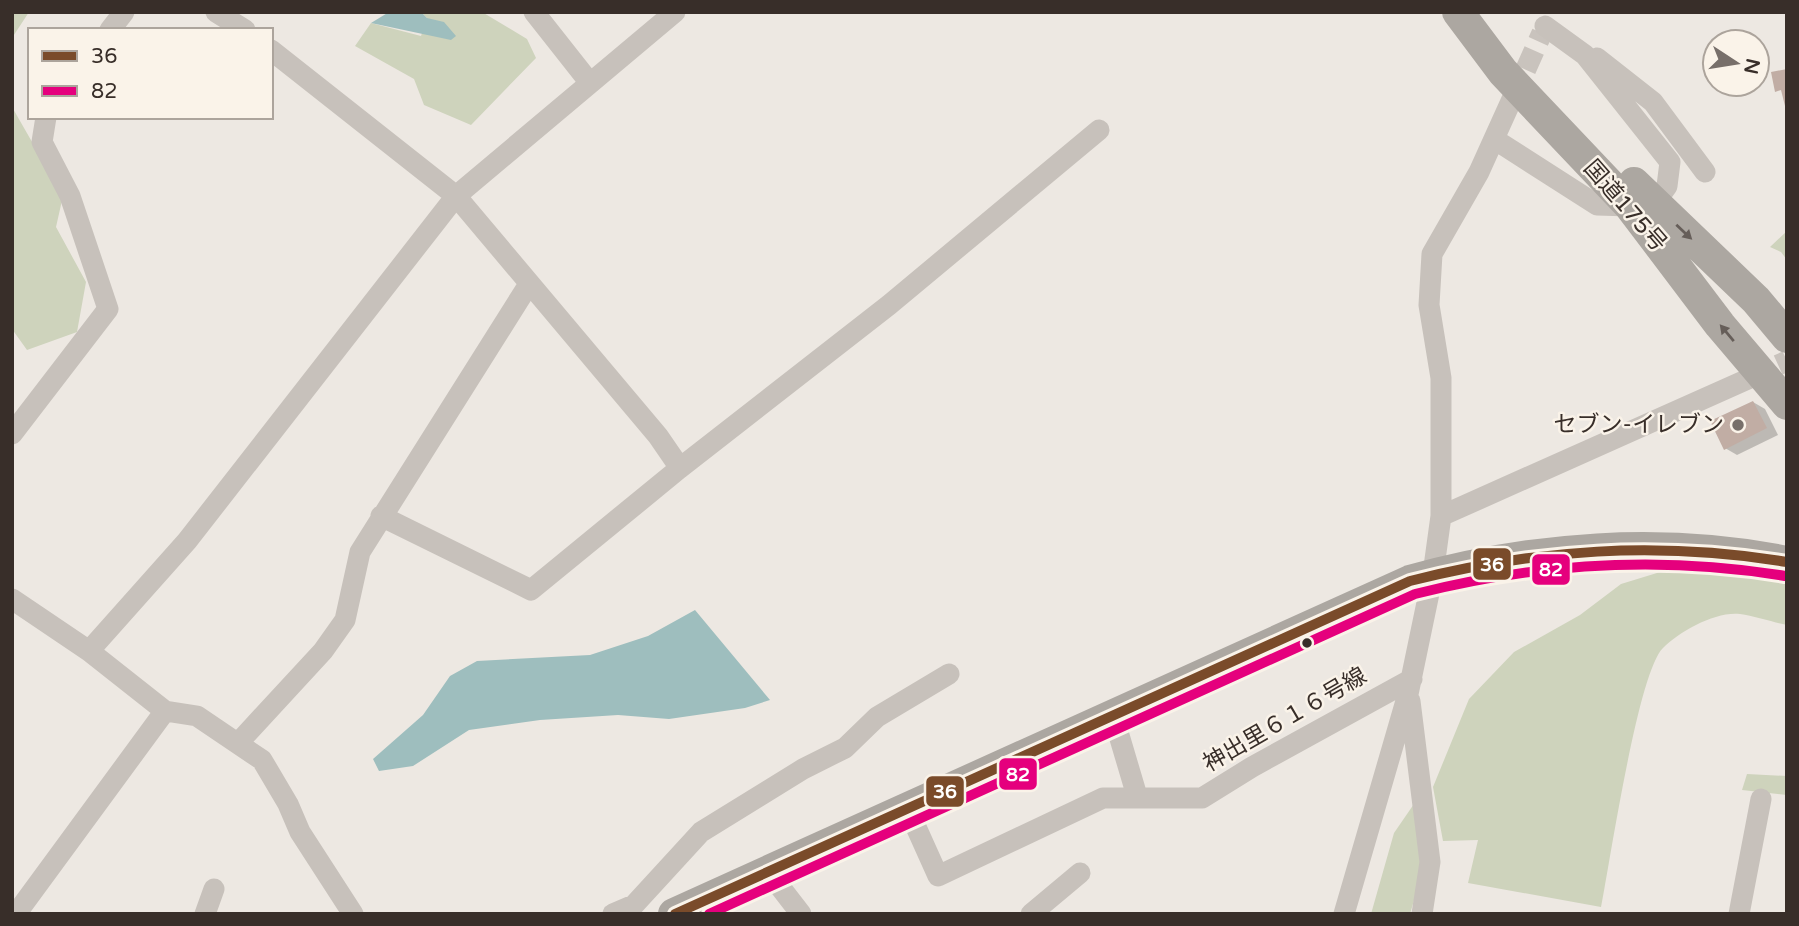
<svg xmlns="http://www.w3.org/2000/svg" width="1799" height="926" font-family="'Varela Round','Noto Sans JP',sans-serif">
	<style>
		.green { fill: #ced3bc }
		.water { fill: #9ebebe }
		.shadow { fill: #0003 }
		.building { fill: #c1ada4 }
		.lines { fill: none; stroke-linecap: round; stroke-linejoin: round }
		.minor-tunnel { stroke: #c9c3bd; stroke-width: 21; stroke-dasharray: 21 10; stroke-linecap: butt }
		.minor { stroke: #c7c1bb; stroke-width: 21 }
		.highway { stroke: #aca7a1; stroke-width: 32 }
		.bus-1-casing { stroke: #faf3e9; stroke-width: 16 }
		.bus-2-casing { stroke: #faf3e9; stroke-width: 16 }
		.bus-1 { stroke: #7a4b2a; stroke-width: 10 }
		.bus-2 { stroke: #e5007d; stroke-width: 10 }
		.oneway { fill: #665e59 }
		.poi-dot { fill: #776f6a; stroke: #faf3e9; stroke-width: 2.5 }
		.bus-dot { fill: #382e29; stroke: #faf3e9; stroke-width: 2.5 }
		.labels { text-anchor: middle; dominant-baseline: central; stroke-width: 5; stroke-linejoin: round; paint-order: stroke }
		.street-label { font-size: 23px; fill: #382e29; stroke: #faf3e9 }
		.poi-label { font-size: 23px; fill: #382e29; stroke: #faf3e9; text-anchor: end }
		.line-badge { stroke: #faf3e9; stroke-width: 2.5 }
		.badge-label { font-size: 19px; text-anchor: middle; font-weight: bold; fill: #fff }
	</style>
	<rect width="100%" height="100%" fill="#ede8e2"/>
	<path class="green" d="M12,12H29L12,38Z
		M421,12H482L527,39L536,58L471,125L424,105L414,79L355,46L371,23L421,36L427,18Z
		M12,107L63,196L56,227L86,282L77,332L27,350L12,329Z
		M1787,231V260L1781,252L1770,247Z
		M1670,569L1787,581V625C1772,622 1755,616 1740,614C1716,611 1680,631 1663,648C1638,672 1610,862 1601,907L1468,883L1478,840L1443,841L1433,787L1469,699L1514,652L1580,615L1621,584Z
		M1747,774L1787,776V795L1742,790Z
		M1416,801L1424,866L1410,914H1371L1394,833Z"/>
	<path class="water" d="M389,12H421L427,18L444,22L456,36L451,40L371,23Z
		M695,610L770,700L745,708L669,719L618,715L540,720L469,730L413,766L379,771L373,759L423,715L450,676L477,661L590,655L648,636Z"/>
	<path class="shadow" d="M1753,402L1765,409L1778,435L1737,455L1725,448Z"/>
	<path class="building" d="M1787,69V110H1786L1781,90L1775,92L1771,72Z
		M1753,401L1767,428L1724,450L1710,421Z"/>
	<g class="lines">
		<path class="minor-tunnel" d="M1513,98L1542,33
			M1750,378L1787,361"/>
		<path class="minor" d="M216,12L245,30
			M534,12L590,83
			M1545,26L1585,55L1670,162L1667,186L1654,204
			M110,30L124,12
			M271,50L456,196L658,436L680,468
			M1597,58L1653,102L1705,172
			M1494,139L1597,205L1630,206
			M12,434L108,309L70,196L42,142L46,117
			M381,516L531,590L680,468L889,305L1099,130
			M1441,516L1748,379
			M12,599L89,651L165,711L197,716L262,760L288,804L300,832L353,914
			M89,651L187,541L456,196L675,12
			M1410,701L1430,862L1422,914
			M1113,715L1137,796
			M239,742L323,651L345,620L360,552L529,284
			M907,807L938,876L1103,798H1202L1252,767L1412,679
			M767,870L801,914
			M16,914L165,711
			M205,914L214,889
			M613,914L634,905L701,832L803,769L845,748L877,717L949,674
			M1031,914L1080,873
			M1344,914L1408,694L1433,574L1441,516V378L1429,305L1432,254L1479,172L1512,99
			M1739,914L1761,799"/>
		<path class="highway" d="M1458,12L1503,72L1630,206L1720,325L1787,404
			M1634,183L1756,300L1787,337
			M674,914L1410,581C1531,547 1663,537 1787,562"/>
		<defs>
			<path id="bus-1" d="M675,914L1410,581C1536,549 1658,541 1787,562"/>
			<path id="bus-2" d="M709,914L1415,594C1538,563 1659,555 1785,576"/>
		</defs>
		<use href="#bus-1" class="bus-1-casing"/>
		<use href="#bus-2" class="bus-2-casing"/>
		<use href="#bus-1" class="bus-1"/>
		<use href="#bus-2" class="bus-2"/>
	</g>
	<defs><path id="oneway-solid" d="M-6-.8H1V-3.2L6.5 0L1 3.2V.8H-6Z" transform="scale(1.75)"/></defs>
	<g class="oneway">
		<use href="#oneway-solid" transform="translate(1684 232) rotate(43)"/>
		<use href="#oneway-solid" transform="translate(1727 333) rotate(-130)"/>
	</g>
	<circle class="poi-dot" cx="1738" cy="425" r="7"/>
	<circle class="bus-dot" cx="1307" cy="643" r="6"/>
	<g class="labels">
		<g class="street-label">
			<text transform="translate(1625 206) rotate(49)">国道175号</text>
			<text transform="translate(1285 720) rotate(-30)">神出里６１６号線</text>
		</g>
		<g class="poi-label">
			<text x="1724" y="425">セブン-イレブン</text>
		</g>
	</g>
	<g class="line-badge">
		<rect x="1472" y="547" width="40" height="34" rx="7" fill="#7a4b2a"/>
		<rect x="1531" y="553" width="40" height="33" rx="7" fill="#e5007d"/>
		<rect x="998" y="757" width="40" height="34" rx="7" fill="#e5007d"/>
		<rect x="925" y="775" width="40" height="33" rx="7" fill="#7a4b2a"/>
	</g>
	<g class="badge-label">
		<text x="1492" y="571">36</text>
		<text x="1551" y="576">82</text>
		<text x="1018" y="781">82</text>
		<text x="945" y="798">36</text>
	</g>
	<rect width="1799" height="926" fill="none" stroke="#382e29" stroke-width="28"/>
	<rect x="28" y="28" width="245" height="91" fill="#faf3e9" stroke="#aca49c" stroke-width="2"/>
	<rect x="42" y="51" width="35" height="10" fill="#7a4b2a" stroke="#aca49c" stroke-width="2"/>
	<text x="91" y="63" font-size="21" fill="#382e29">36</text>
	<rect x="42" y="86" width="35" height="10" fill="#e5007d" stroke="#aca49c" stroke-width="2"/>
	<text x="91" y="98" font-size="21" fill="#382e29">82</text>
	<g transform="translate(1736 63) rotate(102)"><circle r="33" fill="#faf3e9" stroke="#aca49c" stroke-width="2"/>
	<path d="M0-5L12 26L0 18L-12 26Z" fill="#776f6a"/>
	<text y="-10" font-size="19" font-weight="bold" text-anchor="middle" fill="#382e29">N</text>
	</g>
</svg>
